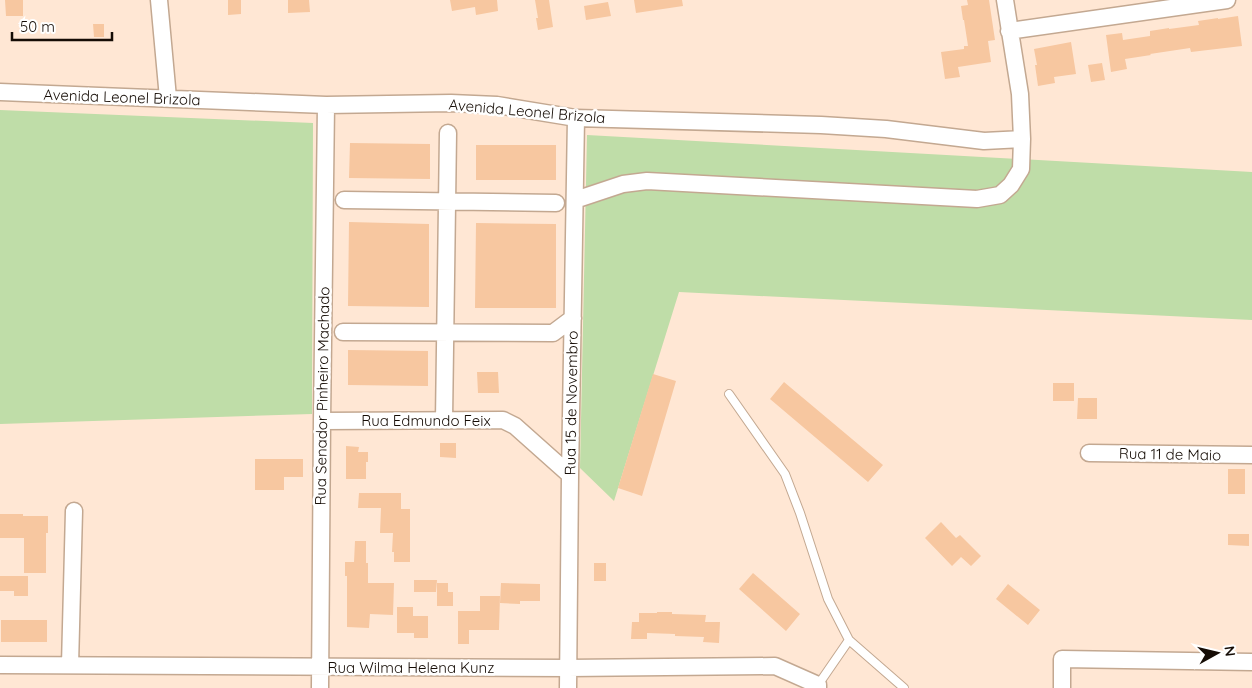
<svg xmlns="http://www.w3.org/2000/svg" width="1252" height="688" font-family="Quicksand,sans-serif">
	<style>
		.green { fill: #bfdda8 }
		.building { fill: #f7c7a0 }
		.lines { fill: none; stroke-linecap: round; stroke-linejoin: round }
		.lane-casing { stroke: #c3a891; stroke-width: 10 }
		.street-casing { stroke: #c3a891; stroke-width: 19 }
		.lane { stroke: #fff; stroke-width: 8 }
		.street { stroke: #fff; stroke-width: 16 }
		.labels { text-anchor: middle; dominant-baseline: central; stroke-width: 5; stroke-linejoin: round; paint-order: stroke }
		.street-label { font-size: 15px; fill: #150c05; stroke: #fff }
	</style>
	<rect width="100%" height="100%" fill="#ffe7d4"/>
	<path class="green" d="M0,110L313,123L312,414L0,424Z
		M587,135L1252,172V320L679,292L614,501L580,468Z"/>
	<path class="building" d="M5,0H23V16H6Z
		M228,0H241V14L228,15Z
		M288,0H309L310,12L288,13Z
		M450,0H497L498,11L476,15L475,7L452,11Z
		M535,0H549L553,27L538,30L536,18H538Z
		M634,0H682L683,6L636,13Z
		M967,0H989L995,40L988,41L991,62L958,67L960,77L945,79L941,52L964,49V46H968L964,20H963L961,6L968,5Z
		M608,2L611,16L586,20L584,6Z
		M1238,16L1242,46L1191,52L1190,48L1150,54L1151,55L1125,59L1127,69L1111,72L1106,35L1122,33L1123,40L1150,36V31L1169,28V29L1199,25L1198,21L1218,18V19Z
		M93,24H104V37H94Z
		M1071,42L1076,74L1054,77L1055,83L1038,86L1035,65H1037L1034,49Z
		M1102,63L1105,80L1091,82L1088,65Z
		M350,143L430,144V179L349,178Z
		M476,145H556V180H476Z
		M349,222L429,224V307L348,306Z
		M476,223L556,224V308H475Z
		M348,350L428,351V386L348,385Z
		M477,372H498L499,393H478Z
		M653,374L676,381L642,496L618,488Z
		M784,382L883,465L868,482L770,399Z
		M1053,383H1074V401H1053Z
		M1078,398H1097V419H1077Z
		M440,443H456V458L440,457Z
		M346,446L359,447L358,452H368V462H366V479H346Z
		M255,459H303V477H284V490H255Z
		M1228,469H1245V494H1228Z
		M359,493H401V509H410V562H394V552H392L393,533H380L381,508H358Z
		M0,514H23V516H48V533H46V573H24V538H0Z
		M941,522L956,538L960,535L981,556L971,566L961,557L952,566L925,538Z
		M1228,534H1249V546L1228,545Z
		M355,541H366V563H368V583H394L393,615L370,614L369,628L347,627V576H345V562H354Z
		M594,563H606V581H594Z
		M753,573L800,614L786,631L739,589Z
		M0,576H28V596H14V591H0Z
		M414,580H437L436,592H414Z
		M437,583H448V592H453V606H437Z
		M501,583L540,584V601H520V604L500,603Z
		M1008,584L1040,610L1028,625L996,599Z
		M480,596H500L499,630H469V644H458V611H480Z
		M397,607H413V616H428V638H414V633H397Z
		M657,612H672V614L706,615L705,622H720L719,643L703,642L704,637L675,636V634L647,633V639H631L632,622H639V613H657Z
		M1,620H47V642H1Z"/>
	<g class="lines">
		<defs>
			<path id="lane" d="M729,394L785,474L800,513L828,599L849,640L904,688
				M818,685L849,640"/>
			<path id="street" d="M159,0L168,98
				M1009,31L1227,0
				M0,92L326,105L451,103L497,105L576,118L821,125L886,129L984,141L1022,139
				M344,200L556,203
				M575,200L623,184L647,181L977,199L1000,195L1011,185L1021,169L1022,139L1020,94L1005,0
				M343,332L553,333L573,318
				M444,420L448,133
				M322,421L503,420L515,426L570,475
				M1089,453L1252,455
				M0,665L568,668L775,666L818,685V688
				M70,665L74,511
				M320,688L322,421L326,105
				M568,688L570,475L576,118
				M1062,688V659L1252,662"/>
		</defs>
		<use href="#lane" class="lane-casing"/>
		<use href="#street" class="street-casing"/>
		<use href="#lane" class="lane"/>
		<use href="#street" class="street"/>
	</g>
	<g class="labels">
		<g class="street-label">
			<text transform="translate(122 97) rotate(2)">Avenida Leonel Brizola</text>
			<text transform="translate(527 111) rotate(5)">Avenida Leonel Brizola</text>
			<text transform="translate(322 396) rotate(-89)">Rua Senador Pinheiro Machado</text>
			<text transform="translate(571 403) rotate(-89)">Rua 15 de Novembro</text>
			<text x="426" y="420">Rua Edmundo Feix</text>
			<text transform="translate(1170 454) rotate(1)">Rua 11 de Maio</text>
			<text x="411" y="667">Rua Wilma Helena Kunz</text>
		</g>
	</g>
	<g transform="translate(1217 653) rotate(82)" stroke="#ffffff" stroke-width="4" paint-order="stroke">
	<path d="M0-4L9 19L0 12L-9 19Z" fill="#150c05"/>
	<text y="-8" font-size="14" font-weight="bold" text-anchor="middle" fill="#150c05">N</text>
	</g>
	<path d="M12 32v8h100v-8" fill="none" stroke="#150c05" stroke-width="2.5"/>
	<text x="20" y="32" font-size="15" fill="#150c05" stroke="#ffffff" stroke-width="4" paint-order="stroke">50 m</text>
</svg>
